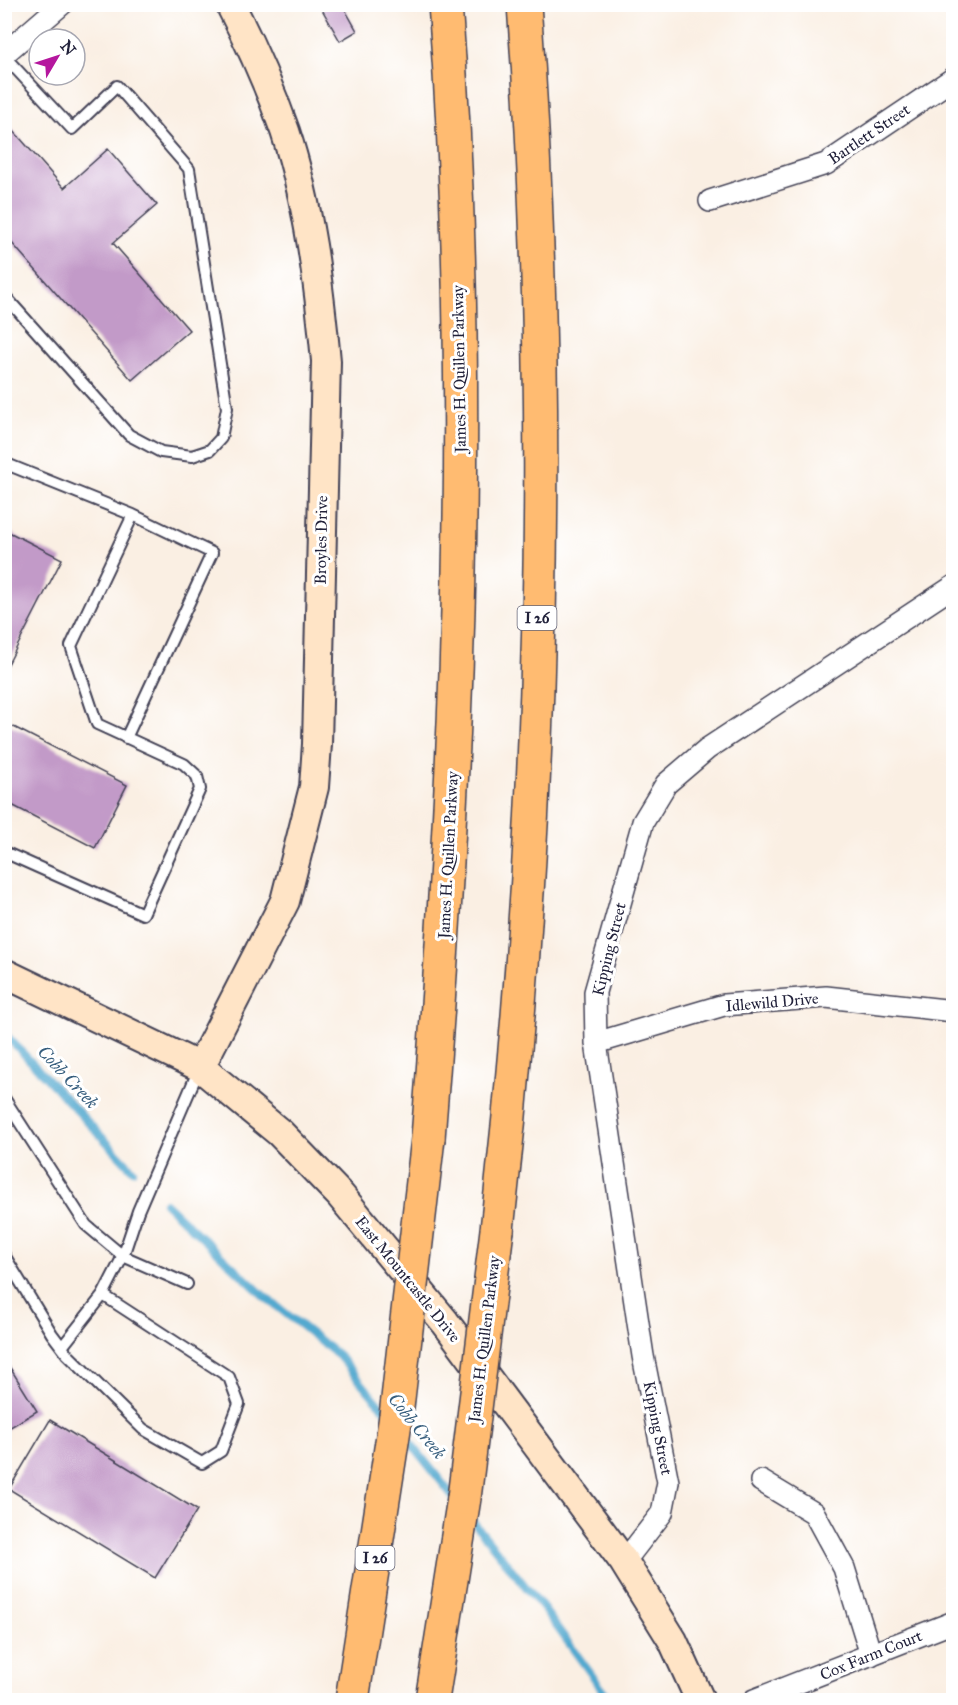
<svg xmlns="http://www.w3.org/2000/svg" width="958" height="1705" font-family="'IM FELL Great Primer',serif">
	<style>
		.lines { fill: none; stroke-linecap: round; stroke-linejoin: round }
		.stream { stroke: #53a9cf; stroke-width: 8 }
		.building { fill: #c29ac8 }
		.lane-casing { stroke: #424154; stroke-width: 14 }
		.street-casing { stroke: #424154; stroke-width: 24 }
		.secondary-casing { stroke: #424154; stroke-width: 32 }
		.highway-casing { stroke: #424154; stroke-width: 36 }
		.lane { stroke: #fff; stroke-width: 10 }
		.street { stroke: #fff; stroke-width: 21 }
		.secondary { stroke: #ffe4c6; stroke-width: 28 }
		.highway { stroke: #ffbb71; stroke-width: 33 }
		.highway-bridge-casing { stroke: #424154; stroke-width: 36; stroke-linecap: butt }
		.highway-bridge { stroke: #ffbb71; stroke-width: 33 }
		.labels { text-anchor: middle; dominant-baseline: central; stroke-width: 6; stroke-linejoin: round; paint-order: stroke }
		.shield { fill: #fff; stroke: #646476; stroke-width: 1.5 }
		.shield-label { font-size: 15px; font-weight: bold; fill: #22223b }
		.street-label { font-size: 16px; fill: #22223b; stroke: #fff }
		.water-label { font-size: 18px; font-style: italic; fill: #385f7e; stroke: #fff }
	</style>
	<rect width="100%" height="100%" fill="#fff"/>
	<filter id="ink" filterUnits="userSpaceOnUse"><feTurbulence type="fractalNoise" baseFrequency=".0167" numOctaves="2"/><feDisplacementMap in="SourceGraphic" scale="12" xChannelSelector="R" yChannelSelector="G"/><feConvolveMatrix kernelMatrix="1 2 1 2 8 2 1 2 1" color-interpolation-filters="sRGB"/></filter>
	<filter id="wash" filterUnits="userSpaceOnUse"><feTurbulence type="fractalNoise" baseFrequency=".008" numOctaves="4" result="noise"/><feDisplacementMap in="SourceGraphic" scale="24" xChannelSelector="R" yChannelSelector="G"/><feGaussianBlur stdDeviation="1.35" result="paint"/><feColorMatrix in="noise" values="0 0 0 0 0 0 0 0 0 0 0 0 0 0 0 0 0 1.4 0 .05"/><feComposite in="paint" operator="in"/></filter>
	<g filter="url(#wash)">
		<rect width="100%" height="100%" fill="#faefe3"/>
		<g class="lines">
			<path class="stream" d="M4,1033L133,1170
				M165,1203L264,1296L338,1355L386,1412
				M402,1432L455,1499
				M471,1519L543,1608L610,1700"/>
		</g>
		<g id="blocks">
			<path class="building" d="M319,4H342L357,31L340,41Z
				M4,120L64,188L108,149L157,205L113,243L189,330L132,380L4,234Z
				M5,530L62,559L4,672V531Z
				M4,722L127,785L95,848L4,801Z
				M4,1358L37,1411L4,1431Z
				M50,1420L197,1510L155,1578L9,1489Z"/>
		</g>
	</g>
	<g filter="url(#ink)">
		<use href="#blocks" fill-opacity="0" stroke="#424154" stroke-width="1.5"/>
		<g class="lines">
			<defs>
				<path id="lane" d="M4,56L72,129L117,86L189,169L227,408L221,438L210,450L192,456L161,452L129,435L4,295
					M4,463L133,515L212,553L126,738
					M4,852L143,914L200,789L197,776L184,764L97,724L71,646L133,515
					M4,1098L86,1225L123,1256L187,1284
					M4,1255L52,1334L67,1354L143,1429L202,1463L221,1451L239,1404L229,1377L103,1295L123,1256L138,1211L199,1069
					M62,1347L103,1295"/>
				<path id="street" d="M4,54L62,4
					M710,201L826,164L954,78
					M596,1043L724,1005L826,997L954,1011
					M761,1481L814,1513L844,1568L871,1655
					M624,1562L662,1513L668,1482L643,1356L596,1043L595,992L643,822L666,784L707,749L954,586
					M754,1700L954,1622"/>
				<path id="secondary" d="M4,973L200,1067L280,1133L340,1195L445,1322L624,1562L673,1641L700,1700
					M200,1067L285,901L314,787L317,744L326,361C319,285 309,204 285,131C270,88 251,45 230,4"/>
				<path id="highway" d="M428,1138C458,761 475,382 445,4
					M497,1230C543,827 554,410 524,4
					M352,1700L396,1416
					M432,1700L464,1498"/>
			</defs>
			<use href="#lane" class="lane-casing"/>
			<use href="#street" class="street-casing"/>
			<use href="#secondary" class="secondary-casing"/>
			<use href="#highway" class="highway-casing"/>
			<use href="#lane" class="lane"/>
			<use href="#street" class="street"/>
			<use href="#secondary" class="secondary"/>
			<use href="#highway" class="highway"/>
			<defs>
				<path id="highway-bridge" d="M396,1416L428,1138
					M464,1498L497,1230"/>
			</defs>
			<use href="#highway-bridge" class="highway-bridge-casing"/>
			<use href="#highway-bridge" class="highway-bridge"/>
		</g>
	</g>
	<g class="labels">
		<g class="shield">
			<rect x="517.5" y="606" width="39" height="24" rx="4.5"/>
			<rect x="355.5" y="1546" width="39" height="24" rx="4.5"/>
		</g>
		<g class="shield-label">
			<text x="537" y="618">I 26</text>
			<text x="375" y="1558">I 26</text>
		</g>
		<g class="street-label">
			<text transform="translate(869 134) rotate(-34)">Bartlett Street</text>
			<text transform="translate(459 369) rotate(-91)">James H. Quillen Parkway</text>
			<text transform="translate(321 540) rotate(-89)">Broyles Drive</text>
			<text transform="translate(448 855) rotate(-87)">James H. Quillen Parkway</text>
			<text transform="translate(609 949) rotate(-76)">Kipping Street</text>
			<text transform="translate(772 1002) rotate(-5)">Idlewild Drive</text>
			<text transform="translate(408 1279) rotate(51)">East Mountcastle Drive</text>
			<text transform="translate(484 1339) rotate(-83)">James H. Quillen Parkway</text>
			<text transform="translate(658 1428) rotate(79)">Kipping Street</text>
			<text transform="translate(871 1655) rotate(-22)">Cox Farm Court</text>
		</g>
		<g class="water-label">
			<text transform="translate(68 1077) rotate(47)">Cobb Creek</text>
			<text transform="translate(417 1426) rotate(51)">Cobb Creek</text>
		</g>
	</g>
	<rect width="958" height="1705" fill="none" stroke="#fff" stroke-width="24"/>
	<g transform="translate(57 57) rotate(51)"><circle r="28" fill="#ffffff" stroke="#a7a7b1" stroke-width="1.5"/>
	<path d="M0-4.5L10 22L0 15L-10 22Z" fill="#b5179e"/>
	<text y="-9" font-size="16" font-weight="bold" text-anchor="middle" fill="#22223b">N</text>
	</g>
</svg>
